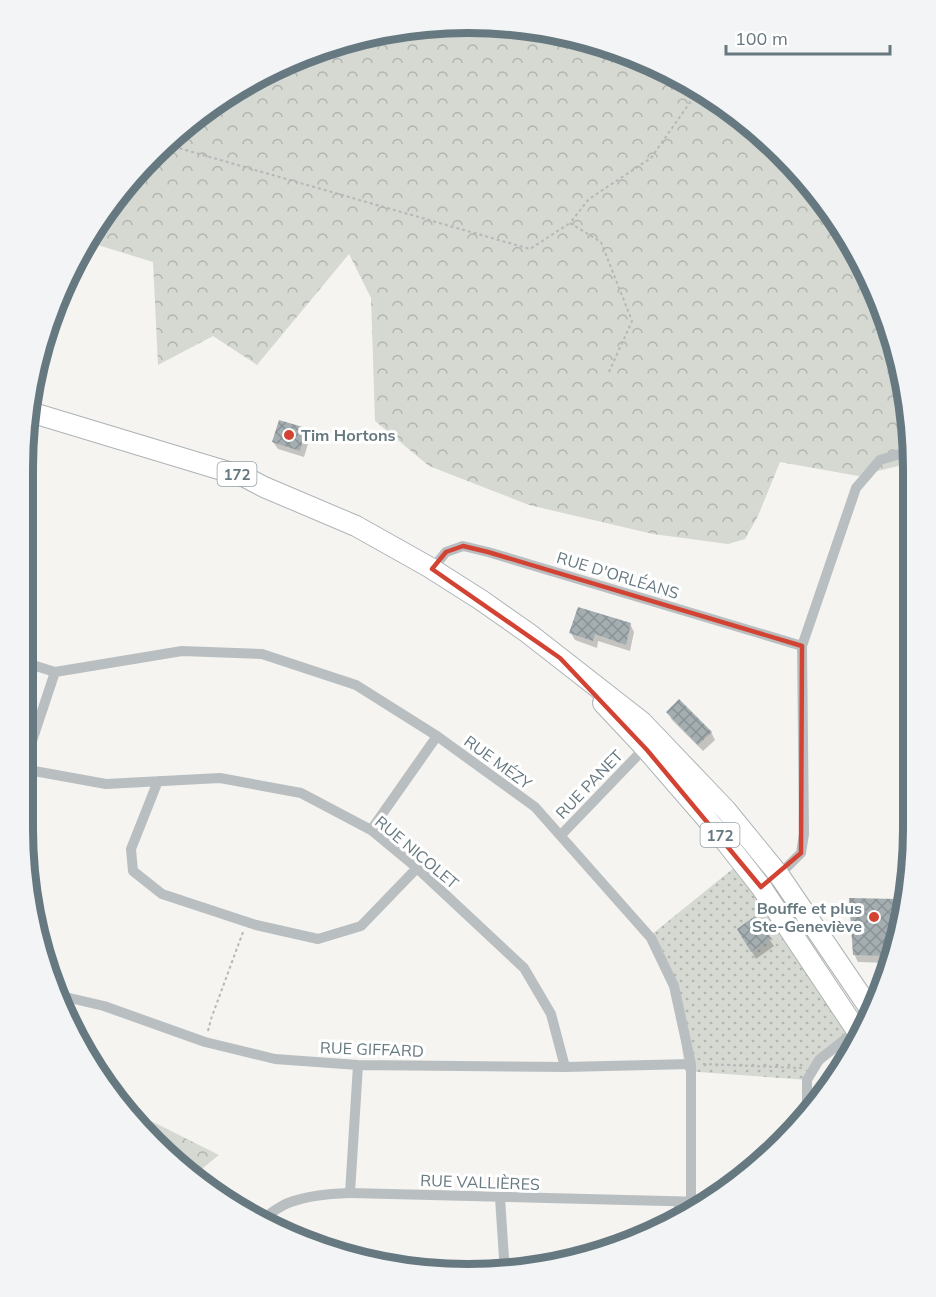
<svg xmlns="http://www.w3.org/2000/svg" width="936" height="1297" font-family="Mulish,sans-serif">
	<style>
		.forest { fill: url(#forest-crowns) }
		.park { fill: url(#park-dots) }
		.shadow { fill: #0003 }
		.building { fill: url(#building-cross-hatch) }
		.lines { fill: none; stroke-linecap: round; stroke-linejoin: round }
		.major-casing { stroke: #adb3b6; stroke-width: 22 }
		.path { stroke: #b4b8ba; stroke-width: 2; stroke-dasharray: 3 3; stroke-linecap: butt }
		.minor { stroke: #b9bfc1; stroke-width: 10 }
		.major { stroke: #fff; stroke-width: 20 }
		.marked { fill: none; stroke: #d34333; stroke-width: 4.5; stroke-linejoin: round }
		.poi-dot { fill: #d34333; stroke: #fff; stroke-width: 2 }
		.labels { text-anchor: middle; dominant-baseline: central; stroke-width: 6; stroke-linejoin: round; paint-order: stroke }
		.shield { fill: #fff; stroke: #94a0a6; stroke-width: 1.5 }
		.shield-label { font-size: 15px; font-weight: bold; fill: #667880 }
		.poi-label { font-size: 16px; font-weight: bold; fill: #667880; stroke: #fff; text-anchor: start }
		.street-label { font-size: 16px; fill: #667880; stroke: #fff }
		.rim { fill: none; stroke: #667880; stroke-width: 8 }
	</style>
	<defs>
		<pattern id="forest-crowns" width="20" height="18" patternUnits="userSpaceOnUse" patternTransform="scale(1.5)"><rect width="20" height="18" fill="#d5d9d1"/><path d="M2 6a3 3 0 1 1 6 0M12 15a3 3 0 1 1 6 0" fill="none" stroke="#b1b5af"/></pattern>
		<pattern id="park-dots" width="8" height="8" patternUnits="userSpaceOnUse" patternTransform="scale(1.5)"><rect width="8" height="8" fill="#d5d9d1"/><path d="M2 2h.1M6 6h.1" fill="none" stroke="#b1b5af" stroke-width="1.8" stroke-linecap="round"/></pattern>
		<pattern id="building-cross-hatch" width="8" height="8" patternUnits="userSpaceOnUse" patternTransform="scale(1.5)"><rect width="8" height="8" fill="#a4adb0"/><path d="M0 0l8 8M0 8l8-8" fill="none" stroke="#899294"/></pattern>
	</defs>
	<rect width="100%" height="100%" fill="#f5f4f1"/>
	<path class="forest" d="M439,23L526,26L611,46L690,82L761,133L821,197L879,297L910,410V463L858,476L780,462L758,516L745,539L728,544L653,534L529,505L429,466L375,421L371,298L349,254L257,365L213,336L158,365L153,262L88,242L97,221L197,115L271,69L352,38Z
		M125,1108L219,1155L193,1176L175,1164Z"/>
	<path class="park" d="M735,867L851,1033L808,1080L685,1071L674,984L663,951L651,935Z"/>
	<path class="shadow" d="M305,429L310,437L304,457L278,449L273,442Z
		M630,624L634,632L630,651L598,641L597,648L575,640L571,633Z
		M668,713L711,732L715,740L703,751L672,720Z
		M896,901L900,908V921L892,963L858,962L854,954Z
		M755,919L774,946L756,959L739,929Z"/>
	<path class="building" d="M279,420L306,428L300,451L272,442Z
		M578,607L631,623L626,645L595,634L593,641L569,633Z
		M679,699L712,732L698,745L666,712Z
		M849,898L897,899V935L893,956L853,955Z
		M755,916L771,938L751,952L737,929Z"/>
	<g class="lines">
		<defs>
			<path id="major" d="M30,412L245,477L264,487L356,526L429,567L481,600L528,633L642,722L726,810L779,875L872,1012
				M603,703L647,750L718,832L761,887L861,1037"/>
		</defs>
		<use href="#major" class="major-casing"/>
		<path class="path" d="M168,145L530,249L570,223
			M609,372L632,321L601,242L570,223L589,199L651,158L700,88
			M208,1031L211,1019L243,932
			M703,1064L802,1068"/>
		<path class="minor" d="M432,569L446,552L463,546L488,552L802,646
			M23,662L55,672L182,651L262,654L356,685L437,736L535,807L651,938L674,986L691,1064V1202
			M23,768L55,672
			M23,769L106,784L220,778L301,793L371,830L417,868L524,968L551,1014L565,1067
			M158,781L131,849L133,871L162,894L256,925L318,939L361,926L417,868
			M371,830L437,736
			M561,835L638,755
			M761,887L779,875L801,853L804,834L802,646L856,488L880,460L910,451
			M61,996L104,1006L205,1042L275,1059L358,1065L565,1067L691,1064
			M807,1117V1080L819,1060L867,1022
			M350,1193L358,1065
			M500,1198L504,1258L510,1270
			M679,1202V1217
			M259,1221C269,1215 278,1207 288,1203C308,1195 330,1194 350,1193L705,1202"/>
		<use href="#major" class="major"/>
	</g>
	<path class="marked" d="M463,546L488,552L802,646L801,853L761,887L647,750L560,658L432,569L446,552Z"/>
	<g class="poi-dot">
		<circle cx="289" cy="435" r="6"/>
		<circle cx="874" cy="917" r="6"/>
	</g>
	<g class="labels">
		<g class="shield">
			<rect x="217.5" y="462" width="39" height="24" rx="4.5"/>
			<rect x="700.5" y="823" width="39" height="24" rx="4.5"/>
		</g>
		<g class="shield-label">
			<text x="237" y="474">172</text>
			<text x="720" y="835">172</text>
		</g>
		<g class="poi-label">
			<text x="301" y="435">Tim Hortons</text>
			<text x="862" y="908" text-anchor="end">Bouffe et plus<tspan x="862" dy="18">Ste-Geneviève</tspan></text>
		</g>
		<g class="street-label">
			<text transform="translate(618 575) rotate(17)">RUE D'ORLÉANS</text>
			<text transform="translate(498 762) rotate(36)">RUE MÉZY</text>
			<text transform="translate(589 784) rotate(-46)">RUE PANET</text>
			<text transform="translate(417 852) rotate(40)">RUE NICOLET</text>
			<text transform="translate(372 1049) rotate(2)">RUE GIFFARD</text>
			<text transform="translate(480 1182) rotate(2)">RUE VALLIÈRES</text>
		</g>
	</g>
	<path d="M0 0H936V1297H0ZM468 33H468A435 435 0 0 1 903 468V829A435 435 0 0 1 468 1264H468A435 435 0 0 1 33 829V468A435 435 0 0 1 468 33Z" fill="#f3f4f5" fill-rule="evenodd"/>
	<path class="rim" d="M468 33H468A435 435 0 0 1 903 468V829A435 435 0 0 1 468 1264H468A435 435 0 0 1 33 829V468A435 435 0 0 1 468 33Z"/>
	<path d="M726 45v9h164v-9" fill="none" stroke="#667880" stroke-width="3"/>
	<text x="735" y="45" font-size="18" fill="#667880" stroke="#ffffff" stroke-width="4.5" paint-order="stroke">100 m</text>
</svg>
